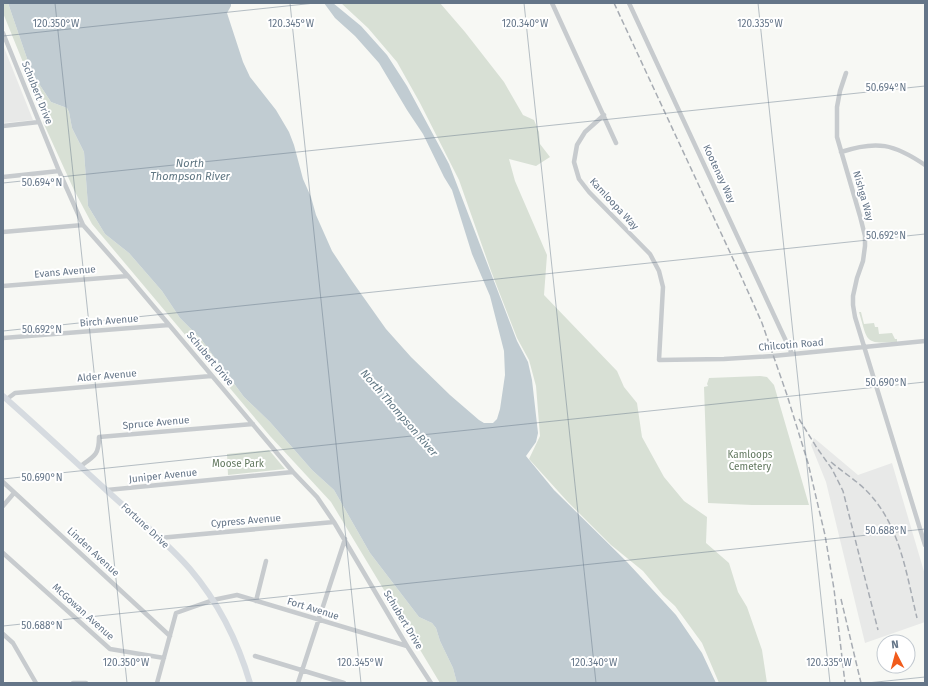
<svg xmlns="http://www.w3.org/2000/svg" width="928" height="686" font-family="'Fira Sans',sans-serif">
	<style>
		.built { fill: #e8e9e8 }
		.green { fill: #d8e0d5 }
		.water { fill: #c1ccd2 }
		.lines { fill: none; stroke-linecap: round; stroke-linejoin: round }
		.minor { stroke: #c7cbce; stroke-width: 4.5 }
		.secondary { stroke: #d6dbe0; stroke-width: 6 }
		.rail { stroke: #a7acb3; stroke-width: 1.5; stroke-dasharray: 6 3; stroke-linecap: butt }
		.ticks { fill: none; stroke: #647588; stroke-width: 1; stroke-opacity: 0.45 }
		.labels { text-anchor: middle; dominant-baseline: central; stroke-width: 4; stroke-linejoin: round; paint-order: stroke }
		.street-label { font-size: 10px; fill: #647588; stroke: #fff }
		.park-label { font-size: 10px; fill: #637960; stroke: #fff }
		.water-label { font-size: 11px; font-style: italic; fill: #607783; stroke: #fff }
		.ticks-label { font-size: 10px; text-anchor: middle; fill: #647588; stroke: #fff; stroke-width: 4; stroke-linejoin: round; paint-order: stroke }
	</style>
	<rect width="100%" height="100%" fill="#f7f8f4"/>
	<path class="built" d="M3,45L33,120L3,123Z
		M814,438L858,475L892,463L925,575V622L865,643L826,482L811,445Z"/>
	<path class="green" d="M3,3H8L32,73L51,102L67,108L69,112L72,128L84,152L88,206L105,234L129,253L162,291L180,318L201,339L244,397L270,422L312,470L334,490L370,553L419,617L432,623L436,628L440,641L453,668L457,683H440L331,502L270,436L92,224L74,190L43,122L46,119L3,13Z
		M341,3H440L465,32L504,82L523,115L534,120L539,132L540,144L550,157L536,166L509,159L515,181L547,255L544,295L617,371L624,387L637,403L642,437L664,477L684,501L707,517L706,543L729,563L738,592L747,607L762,650L767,683H719L702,643L675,606L663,595L643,571L611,545L567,501L529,459L540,436L536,386L529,360L517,338L491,271L459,180L420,103L397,62L368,28Z
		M859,312H861L864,324L874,323L875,327H878L879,334L892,333L895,339H897V342C864,344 868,342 859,312Z
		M760,376L767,377L774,385L809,505H752L708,503L704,387L708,386L707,384L709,378Z
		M269,450L285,469L228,475L227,454Z"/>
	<path class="water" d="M8,3H231V6L227,13L243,62L250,77L276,110L289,132L294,145L303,179L311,197L316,215L332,251L352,281L386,329L411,357L450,395L479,420L484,423H493L497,419L500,409L505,375L504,351L490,296L472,254L452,190L444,177L423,134L407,110L379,63L355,36L335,18L324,3H333L361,26L387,55L407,86L449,164L517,341L528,362L532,380L538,433L536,442L526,456L554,490L627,562L676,615L702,653L716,683H457L453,668L440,641L436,628L432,623L419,617L370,553L334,490L312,470L270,422L244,397L201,339L180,318L162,291L129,253L105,234L88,206L84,152L72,128L69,112L67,108L51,102L32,73Z"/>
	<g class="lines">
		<path class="minor" d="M552,3L616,143
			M629,3L792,354
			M3,33L59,171L83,225L128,276L293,472L317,497L334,522L407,646L431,683
			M846,73L840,91L837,107V137L860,216L865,236V246L863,261L857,278L853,296V305L855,317L925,545
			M604,115L585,132L577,145L574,162L579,179L589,192L650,254L659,271L663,287L659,360L724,359L773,356L925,341
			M3,126L39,122
			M841,152C877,140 894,144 925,165
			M3,177L59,171
			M3,232L83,225
			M3,286L128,276
			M3,338L169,325
			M7,399L15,393L211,376
			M80,466L82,465C95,456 99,454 99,437L253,424
			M3,482L170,636
			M107,490L293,472
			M3,506L14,493
			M159,538L334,522
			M3,553L110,649L164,658
			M256,601L266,561
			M3,634L13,643L36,683
			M255,656L344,683
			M73,683H86
			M157,683L176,613L213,600L237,595L407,646
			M298,683L345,539"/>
		<path class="secondary" d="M3,396C37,426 70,457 104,488C132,514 164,539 190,569C218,602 238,642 250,683"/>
		<path class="rail" d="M614,3L741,276L762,323L787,395L808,463L825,535L834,589L845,683
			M799,419L817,448L832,469L843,491L878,630
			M831,462C845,474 861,483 873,498C901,531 907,577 917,618
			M841,599L861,683"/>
	</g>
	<path class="ticks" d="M55,3L127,683M290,3L361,683M524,3L596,683M758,3L830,683M3,36L315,3M3,183L925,86M3,331L925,234M3,479L925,382M3,626L925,529M867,683L925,677"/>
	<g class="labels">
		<g class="street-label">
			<text transform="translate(37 93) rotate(68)">Schubert Drive</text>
			<text transform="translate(719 174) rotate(65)">Kootenay Way</text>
			<text transform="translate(863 196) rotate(74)">Nishga Way</text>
			<text transform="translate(614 204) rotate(47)">Kamloopa Way</text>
			<text transform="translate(65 272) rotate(-5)">Evans Avenue</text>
			<text transform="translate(109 321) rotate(-5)">Birch Avenue</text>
			<text transform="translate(791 345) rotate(-5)">Chilcotin Road</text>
			<text transform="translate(210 359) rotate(50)">Schubert Drive</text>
			<text transform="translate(107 376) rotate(-5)">Alder Avenue</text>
			<text transform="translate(156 423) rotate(-5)">Spruce Avenue</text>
			<text transform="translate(163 476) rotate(-6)">Juniper Avenue</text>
			<text transform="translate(246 521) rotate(-5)">Cypress Avenue</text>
			<text transform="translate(145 526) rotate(43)">Fortune Drive</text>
			<text transform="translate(93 552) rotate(43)">Linden Avenue</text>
			<text transform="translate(313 609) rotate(17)">Fort Avenue</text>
			<text transform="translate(83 612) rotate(42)">McGowan Avenue</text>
			<text transform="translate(403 620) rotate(59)">Schubert Drive</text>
		</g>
		<g class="park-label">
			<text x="750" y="455">Kamloops<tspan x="750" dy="12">Cemetery</tspan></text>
			<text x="238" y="464">Moose Park</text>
		</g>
		<g class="water-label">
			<text x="190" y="163">North<tspan x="190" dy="13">Thompson River</tspan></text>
			<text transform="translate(399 413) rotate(49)">North Thompson River</text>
		</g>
	</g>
	<g class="ticks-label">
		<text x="56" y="27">120.350°W</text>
		<text x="291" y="27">120.345°W</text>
		<text x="525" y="27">120.340°W</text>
		<text x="760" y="27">120.335°W</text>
		<text x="886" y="91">50.694°N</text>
		<text x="42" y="186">50.694°N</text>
		<text x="886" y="239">50.692°N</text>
		<text x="42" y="333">50.692°N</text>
		<text x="886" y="386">50.690°N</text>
		<text x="42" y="481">50.690°N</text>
		<text x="886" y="534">50.688°N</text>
		<text x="42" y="629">50.688°N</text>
		<text x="126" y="666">120.350°W</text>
		<text x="360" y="666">120.345°W</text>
		<text x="594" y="666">120.340°W</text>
		<text x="829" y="666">120.335°W</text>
	</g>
	<rect width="928" height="686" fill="none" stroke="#647588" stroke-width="8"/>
	<g transform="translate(896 654) rotate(354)"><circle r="19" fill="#ffffff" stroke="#c1c8cf"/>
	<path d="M0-3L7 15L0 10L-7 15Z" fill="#f15b1b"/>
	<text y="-6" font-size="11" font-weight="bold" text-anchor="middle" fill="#647588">N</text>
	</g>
</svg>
